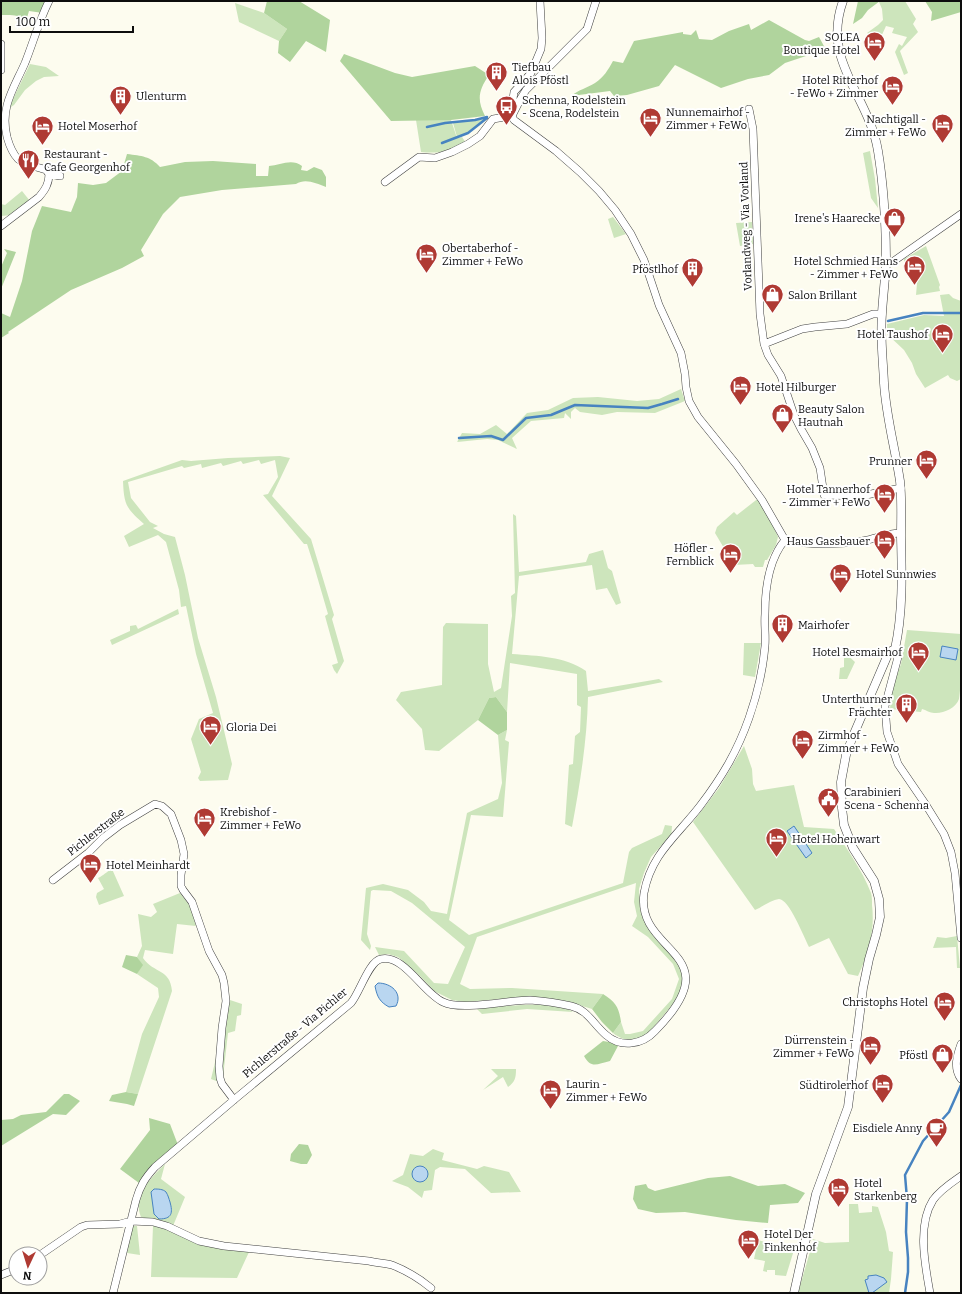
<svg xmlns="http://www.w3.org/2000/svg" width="962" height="1294" font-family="Bitter,serif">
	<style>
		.green { fill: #cde5bc }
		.forest { fill: #b0d49d }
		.water { fill: #b9d6f0; stroke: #4783c0 }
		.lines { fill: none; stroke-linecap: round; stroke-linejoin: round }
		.stream { stroke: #4783c0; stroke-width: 2.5 }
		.minor-casing { stroke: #404040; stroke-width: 8 }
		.tertiary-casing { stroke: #404040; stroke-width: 9 }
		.minor { stroke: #fff; stroke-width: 7 }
		.tertiary { stroke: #fff; stroke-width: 8 }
		.labels { text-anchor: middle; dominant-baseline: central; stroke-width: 4; stroke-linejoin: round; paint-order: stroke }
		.poi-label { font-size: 11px; fill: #0d0d0d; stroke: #fff; text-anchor: start }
		.street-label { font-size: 11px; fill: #0d0d0d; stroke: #fff }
	</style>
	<rect width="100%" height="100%" fill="#fdfcef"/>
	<path class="green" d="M880,1H905L916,19L913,24L918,32L900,51L908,73L904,75L895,52L899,44L902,46L907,37L892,33L894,28L886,26L881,37L877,38L867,33L878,25L883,20L882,9L879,2Z
		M235,3L264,13L287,29L279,41L239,22Z
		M30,64L46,67L59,76L44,77L36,81L25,90L14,105L8,109Z
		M483,119L484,120L467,133L457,137L453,123Z
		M416,120H451L457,138L462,137L466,143C449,151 440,154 421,152Z
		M870,151L875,179L878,208L871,198L863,153Z
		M22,191L30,201L12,215L1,216V204L5,205Z
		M613,217L626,234L614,238L608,219Z
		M752,222L753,244L740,246L736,223Z
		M926,246L940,285L939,287L940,291L916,295L918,272L905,271L904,259Z
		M949,294L953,298L961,301V379L957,381L950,378L948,375L925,388L916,374L912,363L904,350L887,334V324L924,315L944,316L940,295Z
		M681,389L685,401L655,413L617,412L602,415L580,412L575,408L571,412V419L565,413L564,418L531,421L512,438L517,449L498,440L487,439L457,442L462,433L480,434L496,425L507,434L527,413L548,410L573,398L598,397L637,401L659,399Z
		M280,456L290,458L272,496L311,539L334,615L332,619L344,661L337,674L334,670L332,665L338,663L325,616L328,614L314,566L307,544H304L263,495L268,494L278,477L275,460L261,464L259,460L243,464L241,461L223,466L221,463L202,468L201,464L184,468L182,466L128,482L131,498L150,522L158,526L153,528L164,534L175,537L185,575L198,638L216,697L232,764L228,780L200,781L198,778L201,772L191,739L199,719L213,713L196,654L186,606L181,607L179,590L166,542L158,535L129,547L124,536L144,524C126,508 124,505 123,481L182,460L191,461L228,458Z
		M760,497L778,537L776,545L767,560H765L763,567H755L753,564L734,565L715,533L717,527L734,512L737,515Z
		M513,514L516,516L519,572L586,562L589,554L603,550L608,568L612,571L621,603L616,605L607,588L596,590L592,565L519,576L512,654C538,656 564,656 586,671L588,691L659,679L663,682L588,697C587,741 580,784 572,827L565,824L569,765L573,764L575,736L580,732L581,707L577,705V674L510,663L507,712L496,697L489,698L478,720L439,751L425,750L422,729L396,700L401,692L442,685L443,627L446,623L488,624V664L494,692L501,688L512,616L511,596L515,593Z
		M178,609L179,614L112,645L110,640L130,631V626L136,625L138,629Z
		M907,630L961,634C961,654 962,680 959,699C956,708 943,714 934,713C930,713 926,710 922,709L921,712L890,709L892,688L901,664Z
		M744,643H761L755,677L743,675Z
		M844,652L855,662L847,679H839L840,668L844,667Z
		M507,730L505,740L509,742L503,817L471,815L449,920L469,935L623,883L629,852L632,848L662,834L665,825L672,826L671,839L668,838L651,857L644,873L639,889L640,908L643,919L653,934L677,961L682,969L683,980L678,998L646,1036C635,1043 623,1041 613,1033L621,1022L625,1034H630L643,1031L672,999L679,979L673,964L648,937L632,926L637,916L634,902L636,883L477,937L460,984L470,989L512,988L603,994L592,1009L566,1001L513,998L465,1002L452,1000L434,991L420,976L398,957L388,954L379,955L375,947L404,951L434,983L448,984L465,947L412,903L391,891L373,890L371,891L367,934L371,946L370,950L361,940L366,888L383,884L408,890L424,902L431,911L447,914L467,813L498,799L502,783L498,735Z
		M744,746L752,769L753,784L756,791L794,785L804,827L834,829C847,849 862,870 871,893C872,896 872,901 872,905C875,930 869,953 858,976L848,974L829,938L809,947C804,937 789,899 779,899C771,900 762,907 755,910L693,822L719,788Z
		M112,869L124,896L99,905L96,897L97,893L104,889L98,878C104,875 106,872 112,869Z
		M180,893L191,907L196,926L177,924L173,954L145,950L143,958C154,974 170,968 172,991L138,1094L126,1092L142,1034L159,997L158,988L137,974L142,965L137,957L142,946L138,914L151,917L157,912L153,904Z
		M957,936L960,968H957L956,947L933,948L937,937L946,938Z
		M230,1000L242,1004L241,1015L237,1016L235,1031L228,1033L223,1077L219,1082L211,1079Z
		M522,1005C538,1005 558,1003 573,1012L527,1009L482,1014L476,1008Z
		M491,1069H516C516,1078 515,1082 508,1087L503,1077L483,1090L498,1076Z
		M433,1149L444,1153L442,1160L477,1169L484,1166L509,1172L521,1192L491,1193L465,1169L440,1167L435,1170L432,1190L424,1191L422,1198L408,1187L392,1181L403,1175L410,1154L423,1156Z
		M165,1164L161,1179L185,1197L173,1226L198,1238L249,1252L237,1278L151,1277L153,1226H171L141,1217C132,1195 150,1179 165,1164Z
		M849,1204H858L859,1213L872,1212V1206L878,1207L886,1232L889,1251L893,1252L891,1279L889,1293H798L811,1248L816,1242L810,1238L825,1243L849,1242Z
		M132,1226H137L140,1255L127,1253Z
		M758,1240L794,1250L786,1276L775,1275V1270H767V1272L763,1271L765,1261L754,1259Z"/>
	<path class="forest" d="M1,1H49L43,13L29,11L26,21C19,14 11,15 1,15Z
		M267,1H299L330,20L326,52L306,41L290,62L278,53L279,41L287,29L264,13Z
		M858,1H880L868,10L862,18L853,24Z
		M925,1H961V12L931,21L932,12Z
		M769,20L805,40L809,41L819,37L825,48L824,55L815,53L785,63L769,75L748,79L721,88L675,65L659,86L627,95L614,96L610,91L571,96C578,90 587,88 595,83C604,77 608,70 613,61L623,63L634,41L683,32V34L691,35L696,30L699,39L712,40L729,31L749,24L751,30Z
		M344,54L395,73L412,77L475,66L489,75C478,91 477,100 485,116L451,120L391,121L340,61Z
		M127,154C142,156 150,156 160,167L185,162L213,161L256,164V176H268L269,166C280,165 292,158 302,166L301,170L307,171L314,167L322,170L326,177V187C316,183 305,178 296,184L222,190L180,197L163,214L141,250L144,256L122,268L71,290L8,332L9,333L1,338V313L10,317L22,281L32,231L42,206L71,212L77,197L78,183L93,185L106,183L122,171Z
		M4,249L16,252L1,289V267L7,253Z
		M496,697L507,712V730L498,735L478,720L489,698Z
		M126,955L137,957L143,965L137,974L122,967Z
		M603,994C616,1002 619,1008 621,1022L613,1033L602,1022L592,1009Z
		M603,1041L615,1043L618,1046L610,1061C597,1064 591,1069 584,1056Z
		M126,1092L138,1094L134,1106L127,1104L109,1101L112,1095Z
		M64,1094H69L80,1101L66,1115L53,1114L1,1146V1120L13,1119L21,1115L46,1112Z
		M149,1118L170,1124L178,1145L148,1171L139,1183L120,1169L150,1130Z
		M299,1144L308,1145L312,1155L307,1164H301L290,1161L291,1154Z
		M730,1176L758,1186L785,1184L805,1193L798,1203L770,1205L768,1223L736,1220L685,1212L656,1213L638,1209L633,1199L635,1186L646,1184L648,1188L655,1191L708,1178Z"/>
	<path class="water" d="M942,646L958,649L956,660L940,657Z
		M794,826L812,853L806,858L787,831Z
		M378,983C391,983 403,993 396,1006L389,1007C380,1002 377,997 375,986Z
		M412 1174a8 8 0 1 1 16 0a8 8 0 1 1-16 0Z
		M154,1189C158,1189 163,1189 166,1192C168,1195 169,1199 170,1202C173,1213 172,1219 159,1219L154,1214L151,1192Z
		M876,1275L884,1278L887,1282L872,1293H869L865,1280L868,1279V1276Z"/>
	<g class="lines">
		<path class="stream" d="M427,127L445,123L475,120L487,117
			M442,143L468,133L487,118
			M888,321L923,313H961
			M459,438L491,436L503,440L526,418L551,415L575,405L648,408L662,404L678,399
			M905,1293L908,1272V1258L906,1232L907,1199L905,1175L923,1141L949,1112L961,1085"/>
		<defs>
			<path id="minor" d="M49,1C39,21 33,43 25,63C13,90 0,107 7,137C9,144 13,154 18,159C24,165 38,167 46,170L49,174L60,176
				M540,1L542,38L541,49L531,73L514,92L512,106V116L514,120L556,151L580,172L599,191L615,210L631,234L644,260L659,305L681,353L685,374L686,387L689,401L698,417L736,464L762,500L785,540
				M1,44V70
				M749,109L753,129L760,314L764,344
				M385,182L419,157L435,158L452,152L468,144L480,136L493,119L512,116L521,98L526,90L587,29L596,1
				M1,226L39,197C45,190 49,184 49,174
				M886,263H891L961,214
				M882,314H873L847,324L815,327L802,329L764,344L768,355L781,376L794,415L801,429L812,448L820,468L824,495L861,496L901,488
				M785,540C810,545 837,545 862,541C876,539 887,533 901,533
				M895,649L898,651V657L885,706L887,732L898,764L926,805L944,834L951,852L955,873L961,938
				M53,880L88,853L103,838L120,825L155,804L162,806L171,814L181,840L184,854L181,875V886L183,890L192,902L209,951L222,975L224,983L226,1001L222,1028L219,1066L220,1078L222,1084L234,1100
				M961,1044C957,1055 953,1068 961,1079
				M40,1255L81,1227L87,1225L120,1224L131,1221L153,1222L167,1226L199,1241L224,1246L369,1261C377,1263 385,1263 392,1265C405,1270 420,1279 431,1288
				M1,1275L16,1269
				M113,1293L136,1200C140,1186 145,1178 155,1167L235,1099L351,1003C360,992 369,961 381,959C404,954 423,993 443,1002C462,1011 508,1000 530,1000C544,1001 558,1003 571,1006C588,1010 593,1024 606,1035C621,1048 642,1045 655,1031C734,951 635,955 644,893C651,854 677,836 700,806C722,777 737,752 749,718C757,695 763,670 765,646C766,635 764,625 765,614C765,589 769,559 785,540
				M930,1293C925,1265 917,1225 933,1200C940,1190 951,1183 961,1176"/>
			<path id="tertiary" d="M794,1293L816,1194L848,1107L863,988L869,959L876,935L880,917L879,899L874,881L853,848L844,825L842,808L841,782L846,755L853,736L889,652L895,649C903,613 902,574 901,537C901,518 902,499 900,481C895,448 886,416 884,383C883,360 880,336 882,313C883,297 885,280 886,264C886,227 884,188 878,151C869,95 821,62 843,1"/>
		</defs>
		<use href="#minor" class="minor-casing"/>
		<use href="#tertiary" class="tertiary-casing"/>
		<use href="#minor" class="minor"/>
		<use href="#tertiary" class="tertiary"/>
	</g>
	<defs>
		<symbol id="hotel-pin" viewBox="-11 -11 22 30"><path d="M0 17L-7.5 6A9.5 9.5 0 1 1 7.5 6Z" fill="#af3a33" stroke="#fff"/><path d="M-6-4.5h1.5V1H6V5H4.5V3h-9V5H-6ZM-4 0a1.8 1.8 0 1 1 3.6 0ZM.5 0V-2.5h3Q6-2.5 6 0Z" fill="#fff"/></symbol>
		<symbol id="building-pin" viewBox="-11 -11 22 30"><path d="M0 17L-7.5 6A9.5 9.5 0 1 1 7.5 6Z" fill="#af3a33" stroke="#fff"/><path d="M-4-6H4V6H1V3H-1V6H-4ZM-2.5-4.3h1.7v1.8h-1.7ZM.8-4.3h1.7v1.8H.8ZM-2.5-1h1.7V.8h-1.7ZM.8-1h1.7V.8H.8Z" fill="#fff"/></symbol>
		<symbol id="bus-pin" viewBox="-11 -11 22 30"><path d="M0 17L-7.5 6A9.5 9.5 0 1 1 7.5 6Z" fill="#af3a33" stroke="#fff"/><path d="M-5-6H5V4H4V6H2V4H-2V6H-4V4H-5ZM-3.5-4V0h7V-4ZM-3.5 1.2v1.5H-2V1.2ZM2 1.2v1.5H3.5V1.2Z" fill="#fff"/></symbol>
		<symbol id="restaurant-pin" viewBox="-11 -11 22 30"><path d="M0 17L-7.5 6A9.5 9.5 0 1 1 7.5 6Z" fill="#af3a33" stroke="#fff"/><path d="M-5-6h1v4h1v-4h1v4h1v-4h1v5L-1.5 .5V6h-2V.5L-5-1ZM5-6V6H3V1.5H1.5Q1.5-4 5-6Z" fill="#fff"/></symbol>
		<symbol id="shop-pin" viewBox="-11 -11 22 30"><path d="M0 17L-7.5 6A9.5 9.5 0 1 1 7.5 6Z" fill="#af3a33" stroke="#fff"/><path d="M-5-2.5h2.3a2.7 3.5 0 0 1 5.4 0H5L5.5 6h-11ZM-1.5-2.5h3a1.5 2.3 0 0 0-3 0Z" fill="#fff"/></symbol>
		<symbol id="civic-pin" viewBox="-11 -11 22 30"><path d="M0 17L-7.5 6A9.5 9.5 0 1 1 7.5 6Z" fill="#af3a33" stroke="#fff"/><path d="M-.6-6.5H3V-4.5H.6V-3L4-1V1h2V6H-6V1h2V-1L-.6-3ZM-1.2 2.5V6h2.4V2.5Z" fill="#fff"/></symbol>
		<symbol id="cafe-pin" viewBox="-11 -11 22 30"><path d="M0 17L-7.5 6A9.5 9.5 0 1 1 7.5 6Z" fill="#af3a33" stroke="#fff"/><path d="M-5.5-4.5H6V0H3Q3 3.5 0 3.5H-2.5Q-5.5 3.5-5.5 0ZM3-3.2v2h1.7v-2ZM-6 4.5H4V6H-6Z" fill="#fff"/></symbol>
	</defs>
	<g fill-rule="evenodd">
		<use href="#hotel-pin" x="862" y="30" width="25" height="34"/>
		<use href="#building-pin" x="484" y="60" width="25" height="34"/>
		<use href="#hotel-pin" x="880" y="74" width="25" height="34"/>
		<use href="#building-pin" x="108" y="84" width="25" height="34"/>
		<use href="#bus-pin" x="494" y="94" width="25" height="34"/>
		<use href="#hotel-pin" x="638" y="106" width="25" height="34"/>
		<use href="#hotel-pin" x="930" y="112" width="25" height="34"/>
		<use href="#hotel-pin" x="30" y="114" width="25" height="34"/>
		<use href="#restaurant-pin" x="16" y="148" width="25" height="34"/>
		<use href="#shop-pin" x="882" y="206" width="25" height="34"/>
		<use href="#hotel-pin" x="414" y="242" width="25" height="34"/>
		<use href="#hotel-pin" x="902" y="254" width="25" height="34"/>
		<use href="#building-pin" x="680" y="256" width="25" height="34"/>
		<use href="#shop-pin" x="760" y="282" width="25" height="34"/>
		<use href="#hotel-pin" x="930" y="322" width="25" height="34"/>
		<use href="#hotel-pin" x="728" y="374" width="25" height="34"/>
		<use href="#shop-pin" x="770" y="402" width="25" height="34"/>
		<use href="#hotel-pin" x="914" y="448" width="25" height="34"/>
		<use href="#hotel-pin" x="872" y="482" width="25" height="34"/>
		<use href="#hotel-pin" x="872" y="528" width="25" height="34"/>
		<use href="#hotel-pin" x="718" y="542" width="25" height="34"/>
		<use href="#hotel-pin" x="828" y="562" width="25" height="34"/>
		<use href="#building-pin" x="770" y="612" width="25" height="34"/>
		<use href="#hotel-pin" x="906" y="640" width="25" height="34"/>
		<use href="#building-pin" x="894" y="692" width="25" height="34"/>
		<use href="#hotel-pin" x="198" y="714" width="25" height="34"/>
		<use href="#hotel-pin" x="790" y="728" width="25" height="34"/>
		<use href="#civic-pin" x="816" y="786" width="25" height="34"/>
		<use href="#hotel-pin" x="192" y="806" width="25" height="34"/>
		<use href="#hotel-pin" x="764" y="826" width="25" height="34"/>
		<use href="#hotel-pin" x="78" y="852" width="25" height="34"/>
		<use href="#hotel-pin" x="932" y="990" width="25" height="34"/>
		<use href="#hotel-pin" x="858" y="1034" width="25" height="34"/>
		<use href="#shop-pin" x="930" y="1042" width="25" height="34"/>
		<use href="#hotel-pin" x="870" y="1072" width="25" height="34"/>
		<use href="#hotel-pin" x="538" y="1078" width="25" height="34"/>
		<use href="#cafe-pin" x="924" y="1116" width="25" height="34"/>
		<use href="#hotel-pin" x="826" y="1176" width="25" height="34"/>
		<use href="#hotel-pin" x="736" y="1228" width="25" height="34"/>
	</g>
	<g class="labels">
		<g class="poi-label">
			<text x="860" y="37" text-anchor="end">SOLEA<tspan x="860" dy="13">Boutique Hotel</tspan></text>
			<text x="512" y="67">Tiefbau<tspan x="512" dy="13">Alois Pföstl</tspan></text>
			<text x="878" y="80" text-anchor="end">Hotel Ritterhof<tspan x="878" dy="13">- FeWo + Zimmer</tspan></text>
			<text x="136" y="96">Ulenturm</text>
			<text x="522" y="100">Schenna, Rodelstein<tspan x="522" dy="13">- Scena, Rodelstein</tspan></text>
			<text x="666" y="112">Nunnemairhof -<tspan x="666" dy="13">Zimmer + FeWo</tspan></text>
			<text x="926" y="119" text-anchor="end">Nachtigall -<tspan x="926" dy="13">Zimmer + FeWo</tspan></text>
			<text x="58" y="126">Hotel Moserhof</text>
			<text x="44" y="154">Restaurant -<tspan x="44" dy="13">Cafe Georgenhof</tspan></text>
			<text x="880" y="218" text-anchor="end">Irene's Haarecke</text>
			<text x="442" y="248">Obertaberhof -<tspan x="442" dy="13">Zimmer + FeWo</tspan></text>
			<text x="898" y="261" text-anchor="end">Hotel Schmied Hans<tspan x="898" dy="13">- Zimmer + FeWo</tspan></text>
			<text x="678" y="269" text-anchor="end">Pföstlhof</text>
			<text x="788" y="295">Salon Brillant</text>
			<text x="928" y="334" text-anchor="end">Hotel Taushof</text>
			<text x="756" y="387">Hotel Hilburger</text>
			<text x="798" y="409">Beauty Salon<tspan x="798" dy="13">Hautnah</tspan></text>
			<text x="912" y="461" text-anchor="end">Prunner</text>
			<text x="870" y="489" text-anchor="end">Hotel Tannerhof<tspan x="870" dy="13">- Zimmer + FeWo</tspan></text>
			<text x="870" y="541" text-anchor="end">Haus Gassbauer</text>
			<text x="714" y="548" text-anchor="end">Höfler -<tspan x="714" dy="13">Fernblick</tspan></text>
			<text x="856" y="574">Hotel Sunnwies</text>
			<text x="798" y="625">Mairhofer</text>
			<text x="902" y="652" text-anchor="end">Hotel Resmairhof</text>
			<text x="892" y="699" text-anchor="end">Unterthurner<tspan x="892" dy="13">Frächter</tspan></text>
			<text x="226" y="727">Gloria Dei</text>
			<text x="818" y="735">Zirmhof -<tspan x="818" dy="13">Zimmer + FeWo</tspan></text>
			<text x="844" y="792">Carabinieri<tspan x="844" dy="13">Scena - Schenna</tspan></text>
			<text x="220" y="812">Krebishof -<tspan x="220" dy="13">Zimmer + FeWo</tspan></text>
			<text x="792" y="839">Hotel Hohenwart</text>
			<text x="106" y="865">Hotel Meinhardt</text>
			<text x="928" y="1002" text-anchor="end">Christophs Hotel</text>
			<text x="854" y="1040" text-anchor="end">Dürrenstein -<tspan x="854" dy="13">Zimmer + FeWo</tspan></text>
			<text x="928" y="1055" text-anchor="end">Pföstl</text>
			<text x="566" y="1084">Laurin -<tspan x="566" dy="13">Zimmer + FeWo</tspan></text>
			<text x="868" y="1085" text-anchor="end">Südtirolerhof</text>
			<text x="922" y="1128" text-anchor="end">Eisdiele Anny</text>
			<text x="854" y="1183">Hotel<tspan x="854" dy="13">Starkenberg</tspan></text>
			<text x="764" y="1234">Hotel Der<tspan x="764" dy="13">Finkenhof</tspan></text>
		</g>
		<g class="street-label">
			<text transform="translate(746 226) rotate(-92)">Vorlandweg - Via Vorland</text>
			<text transform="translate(96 832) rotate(-38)">Pichlerstraße</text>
			<text transform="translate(295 1033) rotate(-40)">Pichlerstraße - Via Pichler</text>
		</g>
	</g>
	<rect width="962" height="1294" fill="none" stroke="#0d0d0d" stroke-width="4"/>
	<g transform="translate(28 1266) rotate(184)"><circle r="19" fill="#ffffff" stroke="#9e9e9e"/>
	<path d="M0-3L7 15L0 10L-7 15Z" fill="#af3a33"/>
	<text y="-6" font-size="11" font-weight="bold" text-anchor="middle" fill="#0d0d0d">N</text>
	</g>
	<path d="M10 26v6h123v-6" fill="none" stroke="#0d0d0d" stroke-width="2"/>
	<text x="16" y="26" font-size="12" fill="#0d0d0d" stroke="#ffffff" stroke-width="3" paint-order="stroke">100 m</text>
</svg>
